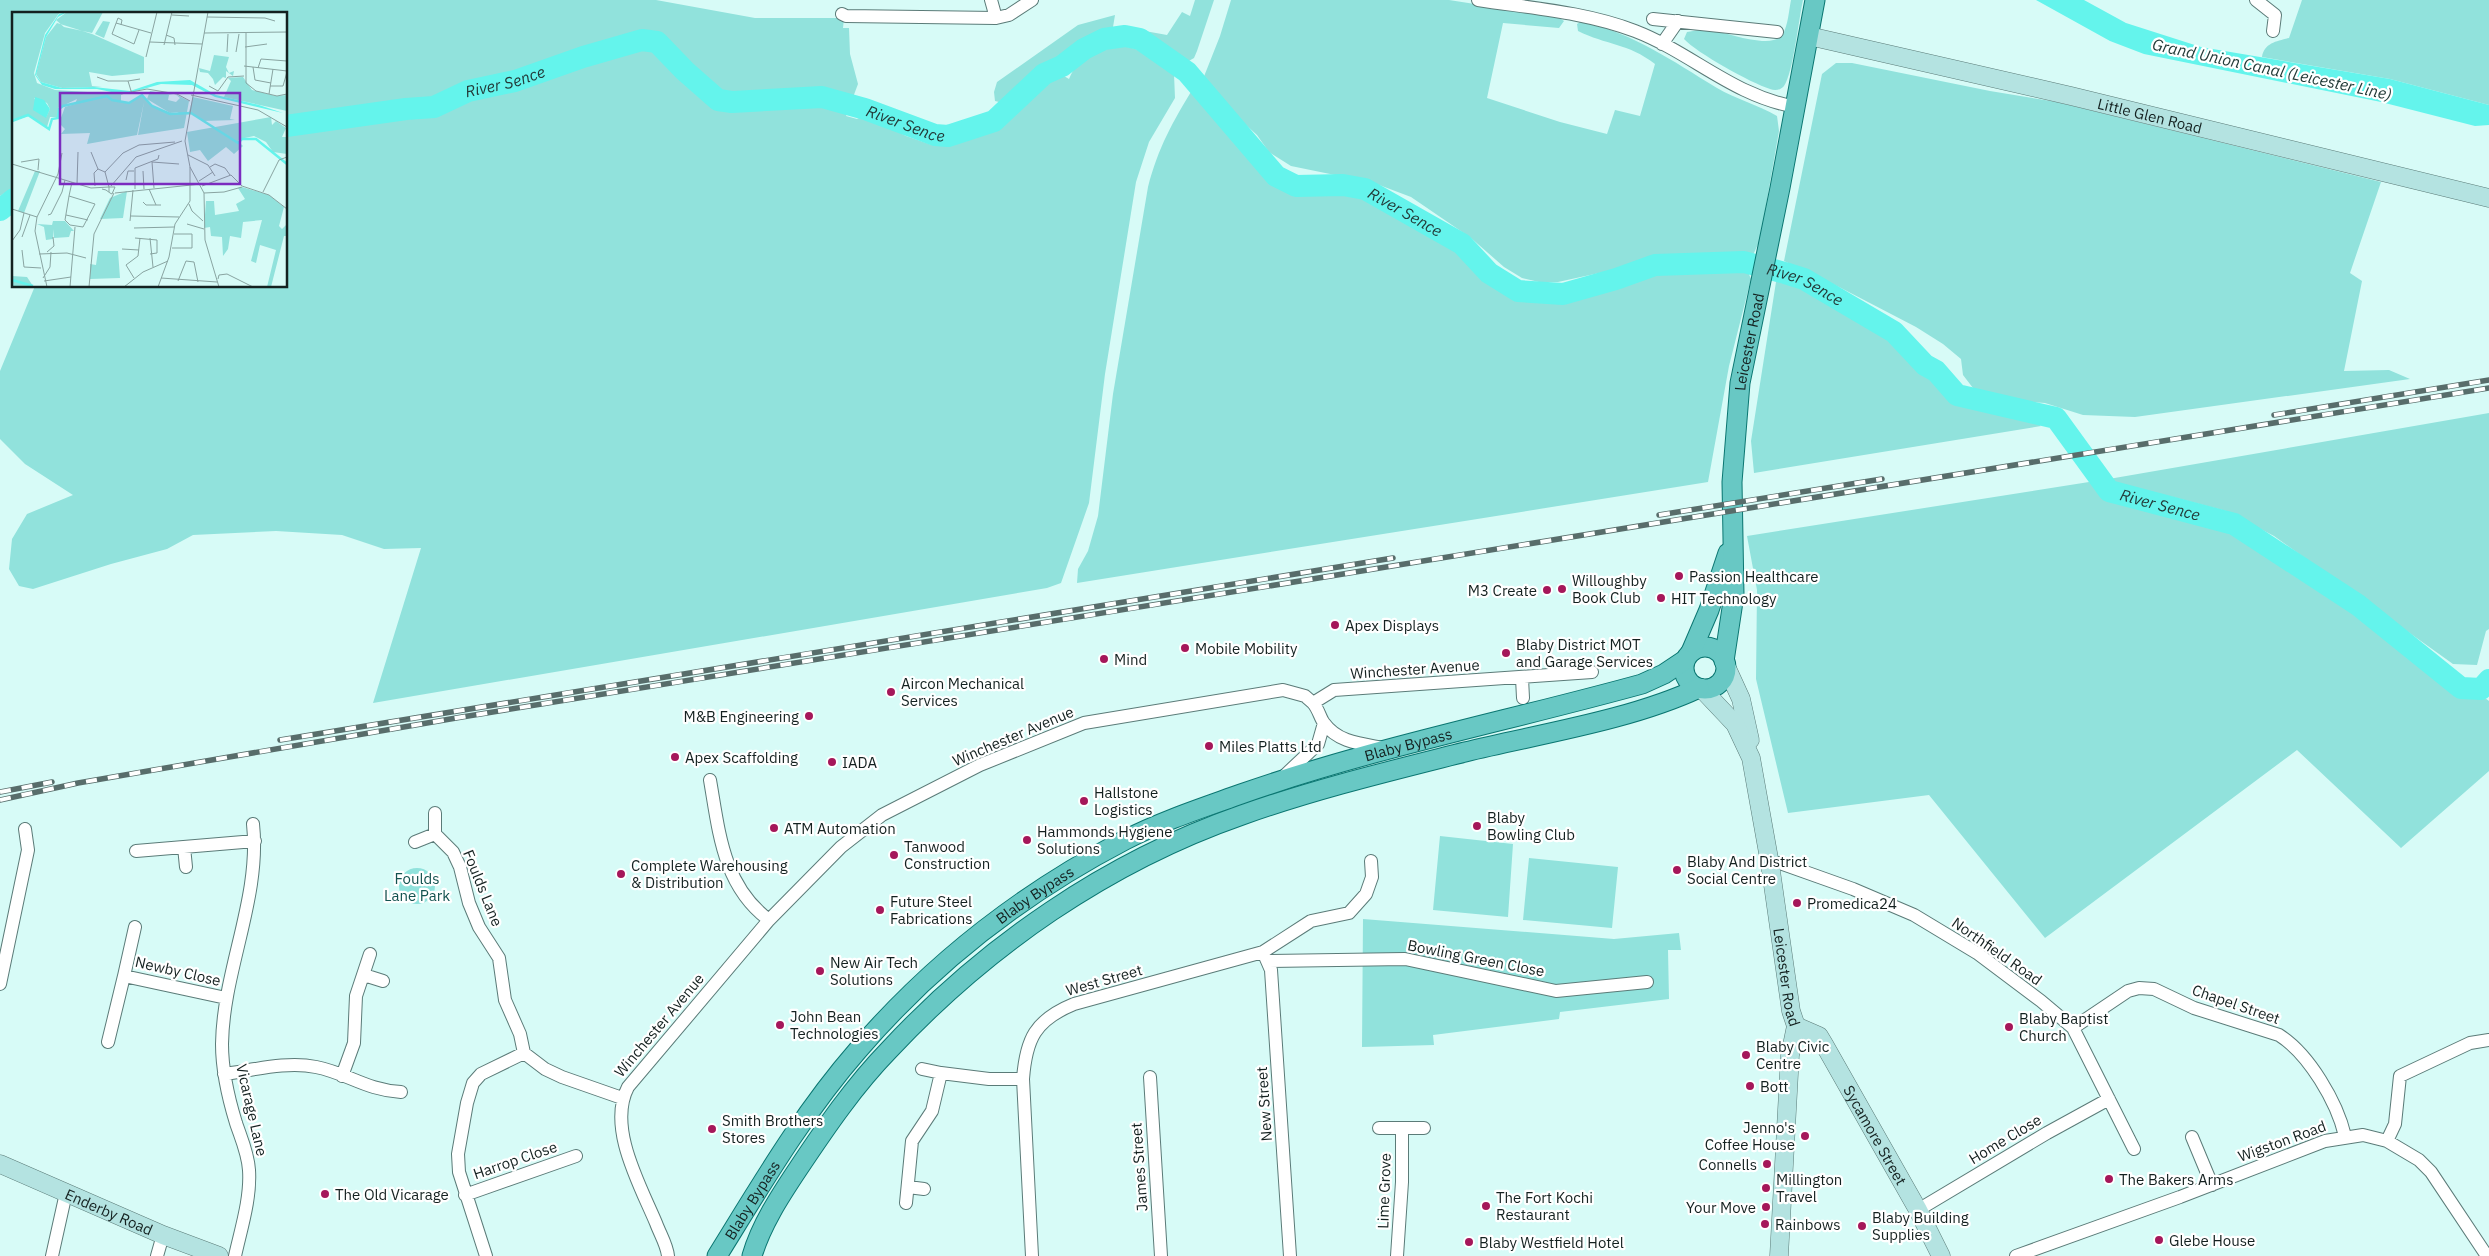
<svg xmlns="http://www.w3.org/2000/svg" width="2489" height="1256" font-family="'IBM Plex Sans',sans-serif">
	<style>
		.green { fill: #91e2dc }
		.water { fill: #64f4ec }
		.lines { fill: none; stroke-linecap: round; stroke-linejoin: round }
		.river { stroke: #64f4ec; stroke-width: 22 }
		.street-casing { stroke: #5b7b78; stroke-width: 14 }
		.secondary-casing { stroke: #5b7b78; stroke-width: 19 }
		.primary-casing { stroke: #0a7671; stroke-width: 21 }
		.street { stroke: #fff; stroke-width: 12 }
		.secondary { stroke: #b4e3e1; stroke-width: 18 }
		.primary { stroke: #68c8c4; stroke-width: 19 }
		.rail-casing { stroke: #586d6b; stroke-width: 5.5 }
		.rail { stroke: #fff; stroke-width: 4; stroke-dasharray: 11; stroke-linecap: butt }
		.poi-dot { fill: #a5175a; stroke: #fff; stroke-width: 2 }
		.labels { text-anchor: middle; dominant-baseline: central; stroke-width: 4.5; stroke-linejoin: round; paint-order: stroke }
		.street-label { font-size: 15px; fill: #142120; stroke: #fff }
		.poi-label { font-size: 15px; fill: #142120; stroke: #fff; text-anchor: start }
		.park-label { font-size: 15px; fill: #13524f; stroke: #fff }
		.water-label { font-size: 16px; font-style: italic; fill: #233b39; stroke: #fff }
		.inset-river { fill: none; stroke: #64f4ec; stroke-width: 2.5 }
		.inset-road { fill: none; stroke: #89a4a1; stroke-width: 1 }
		.view { fill: #7b2cbf; fill-opacity: 0.15; stroke: #7b2cbf; stroke-width: 2.5 }
		.inset-edge { fill: none; stroke: #142120; stroke-width: 2.5 }
	</style>
	<rect width="100%" height="100%" fill="#d7fbf7"/>
	<path class="green" d="M0,0H656L755,18H844L843,28H849L850,54L858,84L846,116L857,119L865,115L906,136L932,145L957,143L999,125L1022,98L1046,78L1059,73L1069,79C1090,30 1143,41 1174,74L1175,98L1149,142L1136,182L1105,374L1089,503L1061,583L1047,588L373,703L421,548L384,549L342,535L276,531L193,535L167,549L111,564L33,589L19,586L9,569L12,539L27,514L73,495L25,464L0,439V371L35,286H286V14H14V187L0,196Z
		M1195,0H1214L1197,51L1194,58L1187,62L1169,53L1161,43L1129,32L1123,27L1167,35L1182,12L1190,16Z
		M1231,0H1449L1558,17L1564,21L1559,28L1503,23L1487,98L1560,122L1607,134L1615,110L1640,116L1655,64C1628,43 1606,45 1578,31L1577,24L1582,21C1636,35 1671,60 1717,88C1736,99 1758,105 1777,116L1779,131L1760,240L1753,255L1672,257L1558,282H1539L1522,278L1504,267L1471,238L1411,197L1374,183L1291,166L1269,152L1257,135L1209,91L1203,79L1220,36Z
		M1791,0H1803C1799,17 1793,74 1784,86C1781,90 1775,91 1770,89C1751,83 1697,53 1684,39L1687,32C1695,31 1701,29 1710,30C1726,32 1773,51 1783,34C1788,25 1789,10 1791,0Z
		M2302,0H2489V105L2390,79L2262,57C2264,43 2277,41 2289,38Z
		M1115,15L1113,27L1083,42L1029,76L1003,103L995,101L994,92L997,82L1078,25Z
		M1836,63H1852L1990,91L2057,102L2381,182L2350,273L2362,281L2344,371L2389,370L2410,379L2135,417L2083,415L2045,403L2003,400L1985,395L1973,388L1963,375L1961,359L1943,344L1916,327L1841,288L1784,261L1822,74Z
		M1194,87L1225,127L1277,182L1312,193L1366,192L1396,209L1413,222L1455,244L1478,267L1498,283L1524,295L1562,300L1598,290L1658,267L1745,265L1751,279L1729,366L1708,482L1077,583L1078,569L1088,551L1098,516L1113,394L1148,187C1158,148 1173,121 1194,87Z
		M1780,278L1795,280L1812,294L1910,345L1926,360L1946,389L1960,401L2027,415L2041,426L1754,473L1751,441L1776,282Z
		M2489,413V629L2486,631L2477,665L2453,664L2274,536L2226,511L2169,496L2129,491L2110,485L2103,480Z
		M2089,482L2124,499L2172,512L2215,520L2300,570L2406,639L2489,701V771L2401,848L2297,750L2045,938L1929,795L1788,813L1756,679L1757,590L1747,536Z
		M1440,836L1513,844L1508,917L1433,910Z
		M1529,858L1618,867L1612,928L1523,920Z
		M399 886a18 18 0 1 1 36 0a18 18 0 1 1-36 0Z
		M1363,919L1614,939L1679,933L1681,950H1668L1669,999L1560,1012L1559,1019L1433,1035L1434,1045L1362,1047Z"/>
	<path class="water" d="M2036,0H2084L2126,23L2201,47L2390,79L2489,105V125L2475,126L2381,102L2144,54L2110,41Z"/>
	<g class="lines">
		<g class="river">
			<path id="s1" d="M286,126L406,109L434,107L468,91L515,81L583,57L642,40L657,42L685,71L718,100L732,102L822,97L865,109L935,135L948,136L994,121L1044,74L1062,66L1084,49L1104,39L1125,36L1140,39L1187,72L1276,176L1296,186L1343,185L1365,189L1462,244L1489,273L1518,291L1563,294L1616,279L1655,265L1744,262L1785,273L1804,279L1894,332L1925,365L1936,371L1957,395L2056,418L2109,491L2234,524L2358,605L2461,688L2481,689L2489,680"/>
			<path d="M0,210L14,199"/>
		</g>
		<defs>
			<path id="street" d="M991,0L996,18
				M1478,0C1530,8 1586,12 1635,31C1692,53 1733,96 1796,107
				M2256,0L2275,15L2273,31
				M842,14L846,16L996,18L1009,15L1032,0
				M1653,19L1777,32
				M1662,44L1678,21
				M1522,678L1523,698
				M1313,703C1319,710 1320,718 1324,723C1338,743 1363,744 1384,748
				M1283,777L1318,744L1324,723
				M710,780C719,832 723,886 769,920
				M435,813V834L453,852L460,867L469,903L479,927L499,958L505,1000L520,1034L524,1053L545,1069L562,1077L622,1098
				M415,842L435,834
				M184,847L186,867
				M136,851L255,841
				M1770,864L1780,863L1853,889L1914,915L1977,953L2041,1001L2073,1028L2134,1149
				M135,927L124,976L226,998
				M1264,954L1271,970L1290,1256
				M1268,961L1405,959L1556,991L1647,982
				M364,975L383,981
				M0,984L28,850L25,829
				M2073,1028L2128,991L2139,988L2154,989L2194,1008L2279,1035C2309,1054 2337,1102 2345,1136
				M108,1042L124,976
				M922,1069L941,1073
				M224,1074C254,1070 287,1061 316,1067C347,1073 366,1090 401,1092
				M342,1076L354,1043L356,996L370,954
				M1150,1077L1161,1256
				M1379,1128H1424
				M2192,1137L2212,1185
				M2387,1141L2395,1124L2400,1076L2470,1043L2489,1040
				M908,1187L924,1189
				M465,1195L576,1156
				M906,1203L912,1141L932,1111L941,1073L989,1079H1023
				M1918,1210L2047,1133L2109,1099
				M52,1256L66,1193
				M157,1256L163,1235
				M235,1256C241,1229 251,1198 249,1170C248,1153 241,1138 236,1123C228,1097 222,1071 222,1044C223,970 261,898 253,824
				M486,1256L459,1172L458,1154L467,1103L473,1083L481,1074L524,1053
				M668,1256C667,1245 660,1234 656,1223C640,1185 607,1127 628,1087L769,920L841,847L882,815L980,765L1084,723L1283,690L1305,696L1313,703L1334,690L1592,672
				M1032,1256L1023,1079C1026,1039 1035,1020 1074,1004L1263,952L1311,921L1349,913L1366,894L1372,877L1371,861
				M1397,1256L1402,1182V1128
				M2016,1256L2180,1197L2325,1141L2363,1135L2387,1141L2419,1160L2431,1172L2487,1256"/>
			<g id="secondary">
				<path id="s2" d="M1809,36L2071,96L2489,198"/>
				<path d="M1725,664L1741,699L1750,740"/>
				<path id="s3" d="M1701,688L1735,724L1751,758L1770,864L1791,1011L1796,1026L1790,1055L1779,1256"/>
				<path id="s4" d="M1796,1026L1819,1036L1825,1046L1918,1210L1941,1256"/>
				<path id="s5" d="M0,1164L163,1235L219,1256"/>
			</g>
			<g id="primary">
				<circle cx="1705" cy="668" r="21"/>
				<path d="M1691,652L1709,610L1728,553"/>
				<path id="s6" d="M1724,661L1734,595L1732,482L1740,383L1780,188L1815,0"/>
				<path id="s7" d="M717,1256C761,1185 803,1113 858,1050C933,963 1023,893 1125,840C1162,821 1202,808 1241,794C1372,748 1508,721 1642,684L1664,674L1685,660"/>
				<path d="M752,1256C761,1225 780,1196 798,1169C826,1127 854,1086 889,1050C986,946 1107,862 1242,815C1315,789 1390,771 1465,752C1539,734 1631,720 1699,688"/>
			</g>
		</defs>
		<use href="#street" class="street-casing"/>
		<use href="#secondary" class="secondary-casing"/>
		<use href="#primary" class="primary-casing"/>
		<use href="#street" class="street"/>
		<use href="#secondary" class="secondary"/>
		<use href="#primary" class="primary"/>
		<defs>
			<path id="rail" d="M2274,415L2489,380
				M1659,515L1882,479
				M280,740L1393,558
				M0,792L52,782
				M0,800L78,783L462,717L2489,388"/>
		</defs>
		<use href="#rail" class="rail-casing"/>
		<use href="#rail" class="rail"/>
	</g>
	<g class="poi-dot">
		<circle cx="1679" cy="576" r="5"/>
		<circle cx="1562" cy="589" r="5"/>
		<circle cx="1547" cy="590" r="5"/>
		<circle cx="1661" cy="598" r="5"/>
		<circle cx="1335" cy="625" r="5"/>
		<circle cx="1185" cy="648" r="5"/>
		<circle cx="1506" cy="653" r="5"/>
		<circle cx="1104" cy="659" r="5"/>
		<circle cx="891" cy="692" r="5"/>
		<circle cx="809" cy="716" r="5"/>
		<circle cx="1209" cy="746" r="5"/>
		<circle cx="675" cy="757" r="5"/>
		<circle cx="832" cy="762" r="5"/>
		<circle cx="1084" cy="801" r="5"/>
		<circle cx="1477" cy="826" r="5"/>
		<circle cx="774" cy="828" r="5"/>
		<circle cx="1027" cy="840" r="5"/>
		<circle cx="894" cy="855" r="5"/>
		<circle cx="1677" cy="870" r="5"/>
		<circle cx="621" cy="874" r="5"/>
		<circle cx="1797" cy="903" r="5"/>
		<circle cx="880" cy="910" r="5"/>
		<circle cx="820" cy="971" r="5"/>
		<circle cx="780" cy="1025" r="5"/>
		<circle cx="2009" cy="1027" r="5"/>
		<circle cx="1746" cy="1055" r="5"/>
		<circle cx="1750" cy="1086" r="5"/>
		<circle cx="712" cy="1129" r="5"/>
		<circle cx="1805" cy="1136" r="5"/>
		<circle cx="1767" cy="1164" r="5"/>
		<circle cx="2109" cy="1179" r="5"/>
		<circle cx="1766" cy="1188" r="5"/>
		<circle cx="325" cy="1194" r="5"/>
		<circle cx="1486" cy="1206" r="5"/>
		<circle cx="1766" cy="1207" r="5"/>
		<circle cx="1765" cy="1224" r="5"/>
		<circle cx="1862" cy="1226" r="5"/>
		<circle cx="2159" cy="1240" r="5"/>
		<circle cx="1469" cy="1242" r="5"/>
	</g>
	<g class="labels">
		<g class="street-label">
			<text stroke="none"><textPath href="#s2" startOffset="350">Little Glen Road</textPath></text>
			<text stroke="none"><textPath href="#s6" startOffset="321">Leicester Road</textPath></text>
			<text transform="translate(1415 669) rotate(-4)">Winchester Avenue</text>
			<text transform="translate(1013 736) rotate(-23)">Winchester Avenue</text>
			<text stroke="none"><textPath href="#s7" startOffset="891">Blaby Bypass</textPath></text>
			<text transform="translate(483 888) rotate(68)">Foulds Lane</text>
			<text stroke="none"><textPath href="#s7" startOffset="486">Blaby Bypass</textPath></text>
			<text transform="translate(1997 951) rotate(35)">Northfield Road</text>
			<text transform="translate(1476 958) rotate(11)">Bowling Green Close</text>
			<text transform="translate(178 971) rotate(13)">Newby Close</text>
			<text stroke="none"><textPath href="#s3" startOffset="309">Leicester Road</textPath></text>
			<text transform="translate(1104 980) rotate(-16)">West Street</text>
			<text transform="translate(2236 1004) rotate(19)">Chapel Street</text>
			<text transform="translate(659 1025) rotate(-50)">Winchester Avenue</text>
			<text transform="translate(1264 1104) rotate(-94)">New Street</text>
			<text transform="translate(252 1110) rotate(77)">Vicarage Lane</text>
			<text stroke="none"><textPath href="#s4" startOffset="139">Sycamore Street</textPath></text>
			<text transform="translate(2005 1139) rotate(-31)">Home Close</text>
			<text transform="translate(2282 1141) rotate(-20)">Wigston Road</text>
			<text transform="translate(515 1160) rotate(-19)">Harrop Close</text>
			<text transform="translate(1139 1167) rotate(-94)">James Street</text>
			<text transform="translate(1384 1191) rotate(-88)">Lime Grove</text>
			<text stroke="none"><textPath href="#s7" startOffset="66">Blaby Bypass</textPath></text>
			<text stroke="none"><textPath href="#s5" startOffset="119">Enderby Road</textPath></text>
		</g>
		<g class="poi-label">
			<text x="1689" y="576">Passion Healthcare</text>
			<text x="1572" y="580">Willoughby<tspan x="1572" dy="17">Book Club</tspan></text>
			<text x="1537" y="590" text-anchor="end">M3 Create</text>
			<text x="1671" y="598">HIT Technology</text>
			<text x="1345" y="625">Apex Displays</text>
			<text x="1516" y="644">Blaby District MOT<tspan x="1516" dy="17">and Garage Services</tspan></text>
			<text x="1195" y="648">Mobile Mobility</text>
			<text x="1114" y="659">Mind</text>
			<text x="901" y="683">Aircon Mechanical<tspan x="901" dy="17">Services</tspan></text>
			<text x="799" y="716" text-anchor="end">M&amp;B Engineering</text>
			<text x="1219" y="746">Miles Platts Ltd</text>
			<text x="685" y="757">Apex Scaffolding</text>
			<text x="842" y="762">IADA</text>
			<text x="1094" y="792">Hallstone<tspan x="1094" dy="17">Logistics</tspan></text>
			<text x="1487" y="817">Blaby<tspan x="1487" dy="17">Bowling Club</tspan></text>
			<text x="784" y="828">ATM Automation</text>
			<text x="1037" y="831">Hammonds Hygiene<tspan x="1037" dy="17">Solutions</tspan></text>
			<text x="904" y="846">Tanwood<tspan x="904" dy="17">Construction</tspan></text>
			<text x="1687" y="861">Blaby And District<tspan x="1687" dy="17">Social Centre</tspan></text>
			<text x="631" y="865">Complete Warehousing<tspan x="631" dy="17">&amp; Distribution</tspan></text>
			<text x="890" y="901">Future Steel<tspan x="890" dy="17">Fabrications</tspan></text>
			<text x="1807" y="903">Promedica24</text>
			<text x="830" y="962">New Air Tech<tspan x="830" dy="17">Solutions</tspan></text>
			<text x="790" y="1016">John Bean<tspan x="790" dy="17">Technologies</tspan></text>
			<text x="2019" y="1018">Blaby Baptist<tspan x="2019" dy="17">Church</tspan></text>
			<text x="1756" y="1046">Blaby Civic<tspan x="1756" dy="17">Centre</tspan></text>
			<text x="1760" y="1086">Bott</text>
			<text x="722" y="1120">Smith Brothers<tspan x="722" dy="17">Stores</tspan></text>
			<text x="1795" y="1127" text-anchor="end">Jenno's<tspan x="1795" dy="17">Coffee House</tspan></text>
			<text x="1757" y="1164" text-anchor="end">Connells</text>
			<text x="1776" y="1179">Millington<tspan x="1776" dy="17">Travel</tspan></text>
			<text x="2119" y="1179">The Bakers Arms</text>
			<text x="335" y="1194">The Old Vicarage</text>
			<text x="1496" y="1197">The Fort Kochi<tspan x="1496" dy="17">Restaurant</tspan></text>
			<text x="1756" y="1207" text-anchor="end">Your Move</text>
			<text x="1872" y="1217">Blaby Building<tspan x="1872" dy="17">Supplies</tspan></text>
			<text x="1775" y="1224">Rainbows</text>
			<text x="2169" y="1240">Glebe House</text>
			<text x="1479" y="1242">Blaby Westfield Hotel</text>
		</g>
		<g class="park-label">
			<text x="417" y="878">Foulds<tspan x="417" dy="17">Lane Park</tspan></text>
		</g>
		<g class="water-label">
			<text transform="translate(2272 69) rotate(12)">Grand Union Canal (Leicester Line)</text>
			<text stroke="none"><textPath href="#s1" startOffset="225">River Sence</textPath></text>
			<text stroke="none"><textPath href="#s1" startOffset="660">River Sence</textPath></text>
			<text stroke="none"><textPath href="#s1" startOffset="1260">River Sence</textPath></text>
			<text stroke="none"><textPath href="#s1" startOffset="1695">River Sence</textPath></text>
			<text stroke="none"><textPath href="#s1" startOffset="2131">River Sence</textPath></text>
		</g>
	</g>
	<g transform="translate(12 12)">
		<rect width="275" height="275" fill="#d7fbf7"/>
		<path d="M0,0H48L33,21L22,61L25,71L43,78L109,82V89L116,91L130,84L141,94L161,103L167,100L158,101L135,87L138,79L161,83H157L156,88L164,90L168,86L163,82L177,89L172,116L126,123L132,90L125,123L75,132L78,121L49,122L53,117L47,111L53,95L63,92L65,87L46,96V105H38L35,115L17,104L0,109ZM22,86L35,91L38,97L34,105ZM55,0H91L80,21L52,15L44,8ZM91,9L98,10L92,26L83,22ZM45,11L80,22L132,45V61L100,64L77,60L80,74L90,75L50,76L29,70L24,62L34,25ZM202,43L217,45L214,55L217,61L222,59L221,64L214,59V66L211,65L203,73L201,67L196,61L188,60L187,56L198,59ZM231,65L240,78L264,84L275,83V99L212,85L219,69L216,66ZM181,85L221,94L218,107L223,108L191,109L177,100ZM259,105L260,113L264,109L274,116L270,125H275V142L261,140L254,130L242,124L228,127L226,129L231,134L222,142L214,135L196,149L188,138L178,140L175,120ZM23,159H28L12,201L6,199ZM230,175L257,183L272,195L267,214L270,217L275,212V224H272L259,275H255L264,238L248,233L244,251L239,249L250,208L231,210L229,226L218,224L216,237L211,244L210,225L199,224L198,215L192,216L194,189H202L203,203L227,199L224,192L233,187L226,176ZM115,179L111,206L88,207L98,186ZM41,209H53L62,219H59L57,225L42,226L41,217V227L34,228L32,215L25,212L40,213ZM86,239H106L108,266L78,267V252L84,253ZM0,264L15,265L21,274L0,275Z" fill="#91e2dc" fill-rule="evenodd"/>
		<path d="M55,0L46,5L34,25L24,63L29,70L50,76L82,75L118,79L145,70L178,68L204,83L247,93L271,101L203,85L180,73L149,72L117,81H104L85,77H43L30,73L23,63L33,23L47,2ZM23,85L32,88L38,97L34,106L21,98Z" fill="#64f4ec"/>
		<path class="inset-river" d="M0,109L16,103L37,117L40,107L46,106L47,97L51,94L95,84L100,88L117,91L130,83L140,94L158,102L179,101L226,131L230,127H244L275,152M0,268L21,274"/>
		<path class="inset-road" d="M160,3L177,4M195,5L253,6L263,9M104,11L139,21M109,13L110,8L106,6L100,22L122,32L127,18M192,21L275,20M234,21V71L244,79L265,84L275,82M154,23L162,26L163,33M138,30L190,32M152,33L160,0M233,35L255,32M215,40L216,22M224,40L227,22M134,45L145,0M232,54L275,59M241,55L243,68L259,71M246,56L249,47L275,49M85,65L96,69H116M197,74L206,79L216,65L232,64M258,74H271L275,60M109,82L135,77L165,82L178,89M120,82L116,69L128,67M257,82L261,57M179,83L246,98L275,115M173,129L196,0M79,140L86,157L93,160M176,143L196,153L203,164M9,150L27,147L26,158M140,150L167,152M140,150L142,176M0,152L79,176L97,175M178,155L192,181L193,228L207,275M198,155L203,152L213,156L218,163M131,159L132,177M114,168L116,159H122M187,169L201,160M65,172L66,140M83,174L82,161L86,157M99,174L124,145L170,129M190,174L219,163L230,174M230,174L257,183L275,197M97,175L93,160L111,141L127,133L163,130M90,177L94,178L98,181L100,182L103,175H97V180M123,177V156L146,147L147,143M137,177L144,193M251,180L267,148L275,145M103,181L189,172M192,181L212,180L230,175M57,184L83,192L71,215L58,213L53,208L57,184L60,170M131,190L134,193H149M177,192L180,199L191,209M0,197L25,205M36,203L39,202L50,180L53,168M54,203L76,208M119,204L167,205M118,209L121,178M175,212L192,217M122,216L162,215M10,225L18,203M123,226L145,228V241L138,242M138,226L141,255M0,229L8,218L12,201M160,236H180V222H162M110,237L127,238M10,238L12,255L29,256M35,240L42,234L41,225M27,242L55,241L74,246M31,266L38,255L39,240M122,266L114,253L126,244L128,226M149,266L205,270M206,267L207,263L215,262L241,275M32,269L59,265M166,269L174,249L182,250L186,270M35,275L23,219L25,205L46,162L50,141M58,275L63,215M77,275L82,222L102,181M112,275L131,260L156,249M146,275L157,245L163,212L178,189V155L173,129"/>
		<path class="view" d="M48,81H228V172H48Z"/>
		<rect width="275" height="275" class="inset-edge"/>
	</g>
</svg>
